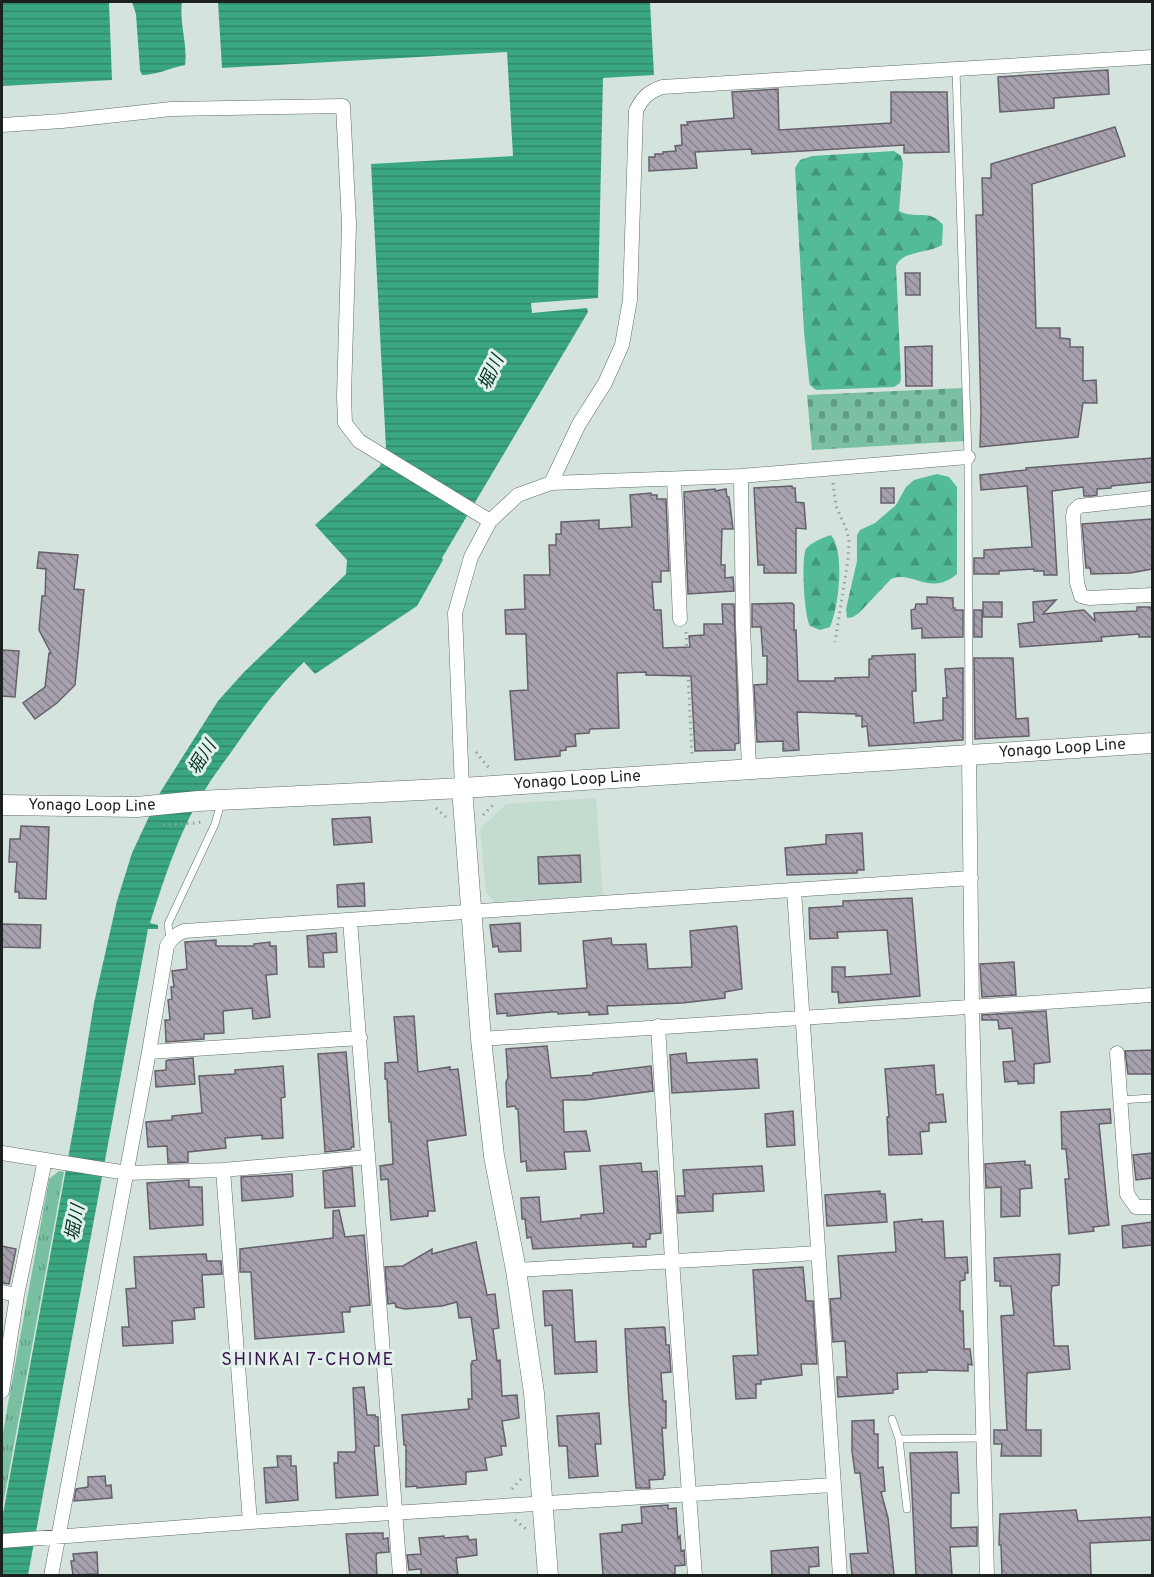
<svg xmlns="http://www.w3.org/2000/svg" width="1154" height="1577" font-family="Overpass,'Noto Sans JP',sans-serif">
	<style>
		.built { fill: #c4dbd0 }
		.grass { fill: url(#grass-tufts) }
		.forest { fill: url(#forest-firs) }
		.cemetery { fill: url(#cemetery-stones) }
		.water { fill: url(#water-rules) }
		.building { fill: url(#building-back-hatch); stroke: #66606c; stroke-width: 1.5 }
		.lines { fill: none; stroke-linecap: round; stroke-linejoin: round }
		.lane-casing { stroke: #5f6d66; stroke-width: 8 }
		.street-casing { stroke: #5f6d66; stroke-width: 15 }
		.secondary-casing { stroke: #5f6d66; stroke-width: 21 }
		.path { stroke: #929f99; stroke-width: 3; stroke-dasharray: 1.5 4.5; stroke-linecap: butt }
		.lane { stroke: #fff; stroke-width: 7 }
		.street { stroke: #fff; stroke-width: 14 }
		.secondary { stroke: #fff; stroke-width: 20 }
		.labels { text-anchor: middle; dominant-baseline: central; stroke-width: 6; stroke-linejoin: round; paint-order: stroke }
		.street-label { font-size: 16px; fill: #1b211e; stroke: #e1f1ea }
		.water-label { font-size: 18px; font-style: italic; fill: #013223; stroke: #e1f1ea }
		.neighbourhood-label { font-size: 18px; letter-spacing: 1.5px; fill: #37164e; stroke: #e1f1ea }
	</style>
	<defs>
		<pattern id="grass-tufts" width="24" height="20" patternUnits="userSpaceOnUse" patternTransform="scale(1.5)"><rect width="24" height="20" fill="#79c0a3"/><path d="M3 7l-1-3M5 7V3M7 7l1-3M15 17l-1-3M17 17v-4M19 17l1-3" fill="none" stroke="#629c84"/></pattern>
		<pattern id="forest-firs" width="22" height="20" patternUnits="userSpaceOnUse" patternTransform="scale(1.5)"><rect width="22" height="20" fill="#53bc96"/><path d="M5 1l3.5 6h-7zM16 11l3.5 6h-7z" fill="#44987a"/></pattern>
		<pattern id="cemetery-stones" width="16" height="16" patternUnits="userSpaceOnUse" patternTransform="scale(1.5)"><rect width="16" height="16" fill="#79c0a3"/><path d="M2 7V4a2 2 0 0 1 4 0v3zM10 15v-3a2 2 0 0 1 4 0v3z" fill="#629c84"/></pattern>
		<pattern id="water-rules" width="6" height="5" patternUnits="userSpaceOnUse" patternTransform="scale(1.5)"><rect width="6" height="5" fill="#3ba781"/><path d="M0 2.5h6" fill="none" stroke="#318869"/></pattern>
		<pattern id="building-back-hatch" width="6" height="6" patternUnits="userSpaceOnUse" patternTransform="scale(1.5)"><rect width="6" height="6" fill="#a7a1ae"/><path d="M-1 5l2 2M0 0l6 6M5-1l2 2" fill="none" stroke="#87838d"/></pattern>
	</defs>
	<rect width="100%" height="100%" fill="#d4e4dd"/>
	<path class="built" d="M596,798L603,895L495,902L486,893L480,829L506,804Z"/>
	<path class="grass" d="M59,1171L64,1172L2,1510V1439L7,1409L49,1179Z"/>
	<path class="forest" d="M894,151L901,156L903,163L899,211C916,220 930,208 943,225L942,245C927,254 903,250 896,266L901,379L900,383L894,387L816,390L810,385L809,380L804,332L795,168L800,160L812,156Z
		M937,474L949,477L957,487V574C930,597 912,570 891,579L859,613L853,617L847,618L846,609L857,561V535L860,530L875,523L896,505L906,487L914,480Z
		M831,535C845,551 839,607 830,627L820,630L810,626C804,616 801,559 806,549C810,543 824,537 831,535Z"/>
	<path class="cemetery" d="M963,388L965,441L812,450L807,395Z"/>
	<path class="water" d="M2,2H115H109L112,80L2,86Z
		M132,2H182C179,23 188,45 185,65C170,68 156,75 142,75L140,70L136,14Z
		M218,2H650L654,75L603,78L598,298L531,303L532,313L587,308L588,312L442,558L443,560L417,606L315,674L304,662C277,688 260,711 239,741C228,757 215,773 205,790C179,831 165,877 150,923L158,925V929H148L28,1575L2,1576V1519L77,1109L94,1003L117,901L132,853L161,791L218,701L244,672L346,574L347,560L315,525L380,466L386,448L371,164L513,156L507,52L222,68Z"/>
	<path class="building" d="M1108,70L1109,94L1054,98V108L1000,112L998,77Z
		M778,89L779,130L891,123V92H947L949,152L904,153V145L752,154L751,149L695,152L697,168L649,171V157H655V154H663V152L676,151L675,146L682,145L681,125H688L687,122L734,118L732,92Z
		M1115,127L1125,156L1032,184L1036,328H1060V338L1070,339V347H1083V381L1096,380L1097,403H1083L1078,437L980,447L981,413L976,215H983L982,178H991V164Z
		M905,273H920V295H906Z
		M932,346V386H906L905,347Z
		M1152,458V482L1111,486V488L1097,489V495L1092,496H1084L1083,487L1052,491L1057,575H1044V571H1034V569L999,571V574H974V558H984V550L1032,547L1027,486L981,490L980,475L1026,470V468Z
		M792,486V488H795L796,502L804,503L806,529L796,528V573H764V565H758L754,488Z
		M881,488H894V503H881Z
		M715,489V491L726,489L727,497H729L733,529H722L721,565H725V578L733,577L734,591L688,594L684,492Z
		M651,493V495H657V499H666L669,571H661V582H652L654,610H661L663,648L690,647L689,636L704,635V624H723L722,604H734L739,743L735,744V750L695,751L691,676L646,675V672L617,673L619,728L590,729L589,733L575,734L576,746L566,747V750L560,751V756L515,760L510,691L528,690L526,634H506L505,610L525,609L524,575H550L549,545H556V534H561V522L599,520V529L632,527L630,495Z
		M1152,519V569L1130,573L1091,574L1090,568H1086L1082,524Z
		M39,552L78,555L74,589L84,590L75,685L57,703L35,719L23,703L45,687L49,653H51L39,630L42,596H45L46,569L37,568Z
		M927,597L953,598V608H955V610H963V637L922,638V628L912,629L911,610L915,609L916,604H927Z
		M1056,600L1043,614L1084,610L1095,621L1094,613L1137,611V607H1150L1152,610V637H1139V634L1101,637L1102,641L1020,647L1018,624L1034,622L1033,602Z
		M983,602H1002V617H983Z
		M792,603L794,605V630H796L798,681H835V678L869,677V659H872V656L915,654L916,691H912L914,723L943,720V698H947L945,669L963,668V740L869,746L867,726L862,727V716H856V714L797,712L799,750L783,751V741L757,742L754,685L767,684V656H763L761,627H752V604Z
		M974,610H982V637H974Z
		M2,650L19,651L15,697L2,696Z
		M974,658H1013L1016,719L1028,718L1029,736L975,739Z
		M370,817L372,842L334,845L332,819Z
		M21,826L49,827L46,899L19,898V892H15L17,862H9L10,839H20Z
		M862,833L864,870H857V873L787,875L785,848L826,844V835Z
		M580,855L581,882L539,884L538,857Z
		M364,883L365,906L338,907L337,885Z
		M912,898L920,996L839,1003L838,992H832V967H845V977L891,974L887,930L837,932L838,938L810,939L809,908L843,906V901Z
		M520,923L521,951L499,952L498,946L493,947L490,925Z
		M2,924L41,925L40,948L2,947Z
		M736,926L737,927L742,989L725,992V998L682,1003L607,1006L608,1014L589,1015V1012L558,1014V1012H551L507,1016V1013L497,1014L495,994L587,988L583,941L611,938L612,945L646,944L648,969L692,967L690,931Z
		M336,933L337,952L323,953L324,967H309L307,936Z
		M216,940V946H254V944L270,942V946H276L277,974L266,975L270,1017L253,1019L252,1008L223,1011L224,1033L204,1034V1039L166,1042L165,1020H170L168,1000L172,999L171,987H174L172,971L187,969L185,942Z
		M1014,962L1016,995L982,997L980,964Z
		M1046,1011L1050,1062L1034,1064V1083L1018,1084V1081L1005,1082L1003,1062L1015,1061L1012,1028L999,1029L998,1020H982V1015Z
		M414,1016L418,1072L450,1067V1070L458,1069L466,1135L427,1141L435,1211H428V1216L391,1220L388,1179L381,1180L380,1166L393,1164L391,1122H389L387,1079H385V1063L398,1062L394,1017Z
		M547,1046L551,1078L593,1075V1073L651,1066L653,1091L585,1100H563L564,1132L586,1131L590,1151L564,1152L566,1169L527,1171L526,1161L521,1162L518,1109H516L515,1106L507,1107L506,1082L508,1078L506,1049Z
		M1152,1050V1074H1128L1125,1051Z
		M346,1052L354,1147H351V1149L325,1152L318,1054Z
		M686,1053L687,1063L757,1059L759,1088L672,1093L670,1055Z
		M193,1058L195,1084L156,1087L155,1071L166,1070V1061L168,1060Z
		M934,1065L936,1095L943,1094L946,1122L929,1123V1131L920,1132L922,1154L889,1155L887,1117H889L885,1069Z
		M283,1066L285,1097L281,1098L283,1138L262,1139V1135L225,1138L226,1148L188,1152V1162L168,1163L167,1146L148,1147L146,1122L172,1120V1116L202,1113L199,1076L235,1074V1070Z
		M1110,1109L1111,1123L1099,1124L1109,1225L1093,1227L1094,1231L1069,1234L1065,1179H1069L1066,1149H1062L1061,1112Z
		M793,1111L795,1145L767,1147L765,1114Z
		M1152,1153V1178L1136,1180L1133,1155Z
		M1025,1161V1165H1030L1032,1188L1020,1189V1216L1001,1217V1187L986,1188L985,1164Z
		M641,1163L642,1172L657,1171L659,1197L661,1233L650,1234V1239L646,1240V1247H633V1243L533,1249L531,1237L527,1238L525,1219H522L521,1198L539,1197L541,1222L581,1218V1215L604,1213L600,1166Z
		M762,1166L764,1191L713,1194V1211L678,1213L677,1196H685L683,1170Z
		M352,1167L355,1206L325,1208L323,1171Z
		M292,1174L293,1196L290,1197L242,1201L241,1177Z
		M189,1180V1187H202L203,1225L150,1229L147,1183Z
		M880,1191V1194H885L887,1222L827,1226L825,1195Z
		M339,1210L345,1237L364,1235L370,1305L350,1307V1312H342L344,1332L255,1339L251,1272H240V1249L333,1238V1211Z
		M922,1219V1222L943,1221L945,1258L967,1257L968,1273H965V1280L960,1281V1311H963L964,1349H970L972,1365L968,1364V1371L927,1370V1372L897,1373L898,1389L893,1390V1393L838,1397L837,1377H847L845,1341L833,1342L830,1299L841,1298L838,1256L896,1252L894,1222Z
		M1152,1222V1245L1123,1248L1122,1226Z
		M476,1242L487,1295L495,1294L499,1328L493,1329L497,1361L500,1360L502,1396L517,1395L519,1418L502,1421L506,1446H501L502,1455L485,1458L487,1470L466,1472V1484L417,1488V1486L406,1487V1445H404L402,1415L469,1409L468,1399H472L471,1364H472V1361L477,1360L471,1317L459,1318L457,1302L442,1306L405,1309L396,1307L395,1303L388,1304L385,1267L403,1266L432,1249V1254Z
		M2,1246L16,1249L9,1284L2,1283Z
		M206,1254L207,1261H221L222,1274L202,1275L204,1307L194,1308L195,1319L172,1321L173,1343L123,1346L122,1327H129L126,1289L136,1288L134,1257Z
		M1060,1254L1059,1285L1052,1286L1051,1294L1054,1346H1068L1070,1369L1027,1373L1026,1430H1041V1456H1001L1002,1444H994V1430H1007L1001,1316L1014,1315L1011,1286H1000V1281H995L994,1258Z
		M803,1267L806,1301H813L817,1364H801L802,1375L761,1380V1384H756V1398L736,1399L733,1356L758,1355L753,1270Z
		M572,1290L575,1342L596,1341L597,1372L555,1374L552,1325L545,1326L543,1291Z
		M664,1327L665,1328L666,1345H669L671,1372L661,1373L663,1401H666V1428H662L665,1475L663,1476V1479L649,1480L650,1488H636L629,1402L625,1329Z
		M364,1387L367,1415H375L376,1417H378L379,1446H374L378,1495L336,1498L334,1463H338V1452H355L356,1449L353,1388Z
		M599,1413L601,1444H595L598,1476L569,1478L567,1446H559L557,1416Z
		M874,1420V1434H878V1468L883,1467L885,1491L881,1492L888,1518L894,1575H852L850,1554L868,1553L860,1473H855L852,1451V1421Z
		M957,1452L959,1493H951V1528L977,1527V1546L950,1547L952,1575H916L910,1453Z
		M277,1456H291V1466H296L298,1500L266,1503L264,1468L278,1467Z
		M105,1476L106,1486L111,1485L112,1498L74,1501L76,1489L88,1487V1477Z
		M668,1505V1509L676,1508L678,1539L680,1536L681,1551L684,1550L685,1565L675,1566V1575H603L600,1534L622,1532V1525L642,1523L641,1507Z
		M1076,1510L1078,1521L1152,1517V1540L1090,1543L1091,1575H1002L1001,1545H999L1000,1514Z
		M376,1533H383V1539L388,1538L389,1552L377,1553L376,1556L377,1575H350L346,1534Z
		M444,1536V1538L468,1536L469,1540L476,1539L477,1555L456,1558L458,1575H421V1569L409,1570L407,1555L421,1554L419,1538Z
		M818,1547L819,1566L809,1567V1575H772L771,1551Z
		M97,1552L98,1574L73,1575L71,1561H74L73,1554Z"/>
	<g class="lines">
		<defs>
			<path id="lane" d="M956,69L968,457L969,754
				M170,939L168,924L215,824L221,803
				M1120,1100L1152,1098
				M892,1419L899,1439L907,1509
				M899,1439L982,1438"/>
			<path id="street" d="M2,125L62,121L171,109L343,106L349,224L344,396L345,423L359,441L490,521
				M741,476L743,627L749,768
				M674,479L680,619
				M551,483L579,424L605,383L622,345L630,300L636,111C642,98 648,92 662,87L1152,57
				M1152,498L1079,506L1074,511L1073,517L1077,583L1081,596L1089,598L1152,595
				M969,756L972,1007L987,1576
				M462,788L455,613L471,557L490,521L518,495L551,483L741,476L968,457
				M794,890L840,1576
				M350,920L400,1576
				M658,1026L672,1260L695,1576
				M481,1039L1152,995
				M149,1052L360,1038
				M1117,1053L1127,1194L1136,1207H1152
				M2,1153L127,1173L223,1170L368,1157
				M223,1170L250,1522
				M516,1270L818,1253
				M2,1292L17,1295
				M2,1391L17,1295L45,1160
				M2,1541L250,1522L833,1485
				M51,1576L149,1052L167,946C171,938 176,935 184,931L971,878"/>
			<g id="secondary">
				<path d="M462,788L481,1039L494,1156L516,1270L534,1393L548,1576"/>
				<path id="s1" d="M2,805L137,807L198,801L462,788L1152,743"/>
			</g>
		</defs>
		<use href="#lane" class="lane-casing"/>
		<use href="#street" class="street-casing"/>
		<use href="#secondary" class="secondary-casing"/>
		<path class="path" d="M833,483L836,506L847,531L849,542L848,560L835,642
			M686,632L692,754
			M476,752L489,768
			M436,808L446,817
			M483,815L493,805
			M163,825L197,823L204,821
			M512,1489L522,1478
			M515,1520L526,1529"/>
		<use href="#lane" class="lane"/>
		<use href="#street" class="street"/>
		<use href="#secondary" class="secondary"/>
	</g>
	<g class="labels">
		<g class="street-label">
			<text stroke="none"><textPath href="#s1" startOffset="1062">Yonago Loop Line</textPath></text>
			<text stroke="none"><textPath href="#s1" startOffset="576">Yonago Loop Line</textPath></text>
			<text stroke="none"><textPath href="#s1" startOffset="90">Yonago Loop Line</textPath></text>
		</g>
		<g class="water-label">
			<text transform="translate(492 373) rotate(-65)">堀川</text>
			<text transform="translate(203 758) rotate(-58)">堀川</text>
			<text transform="translate(76 1223) rotate(-79)">堀川</text>
		</g>
		<g class="neighbourhood-label">
			<text x="308" y="1360">SHINKAI 7-CHOME</text>
		</g>
	</g>
	<rect width="1154" height="1577" fill="none" stroke="#1b211e" stroke-width="6"/>
</svg>
